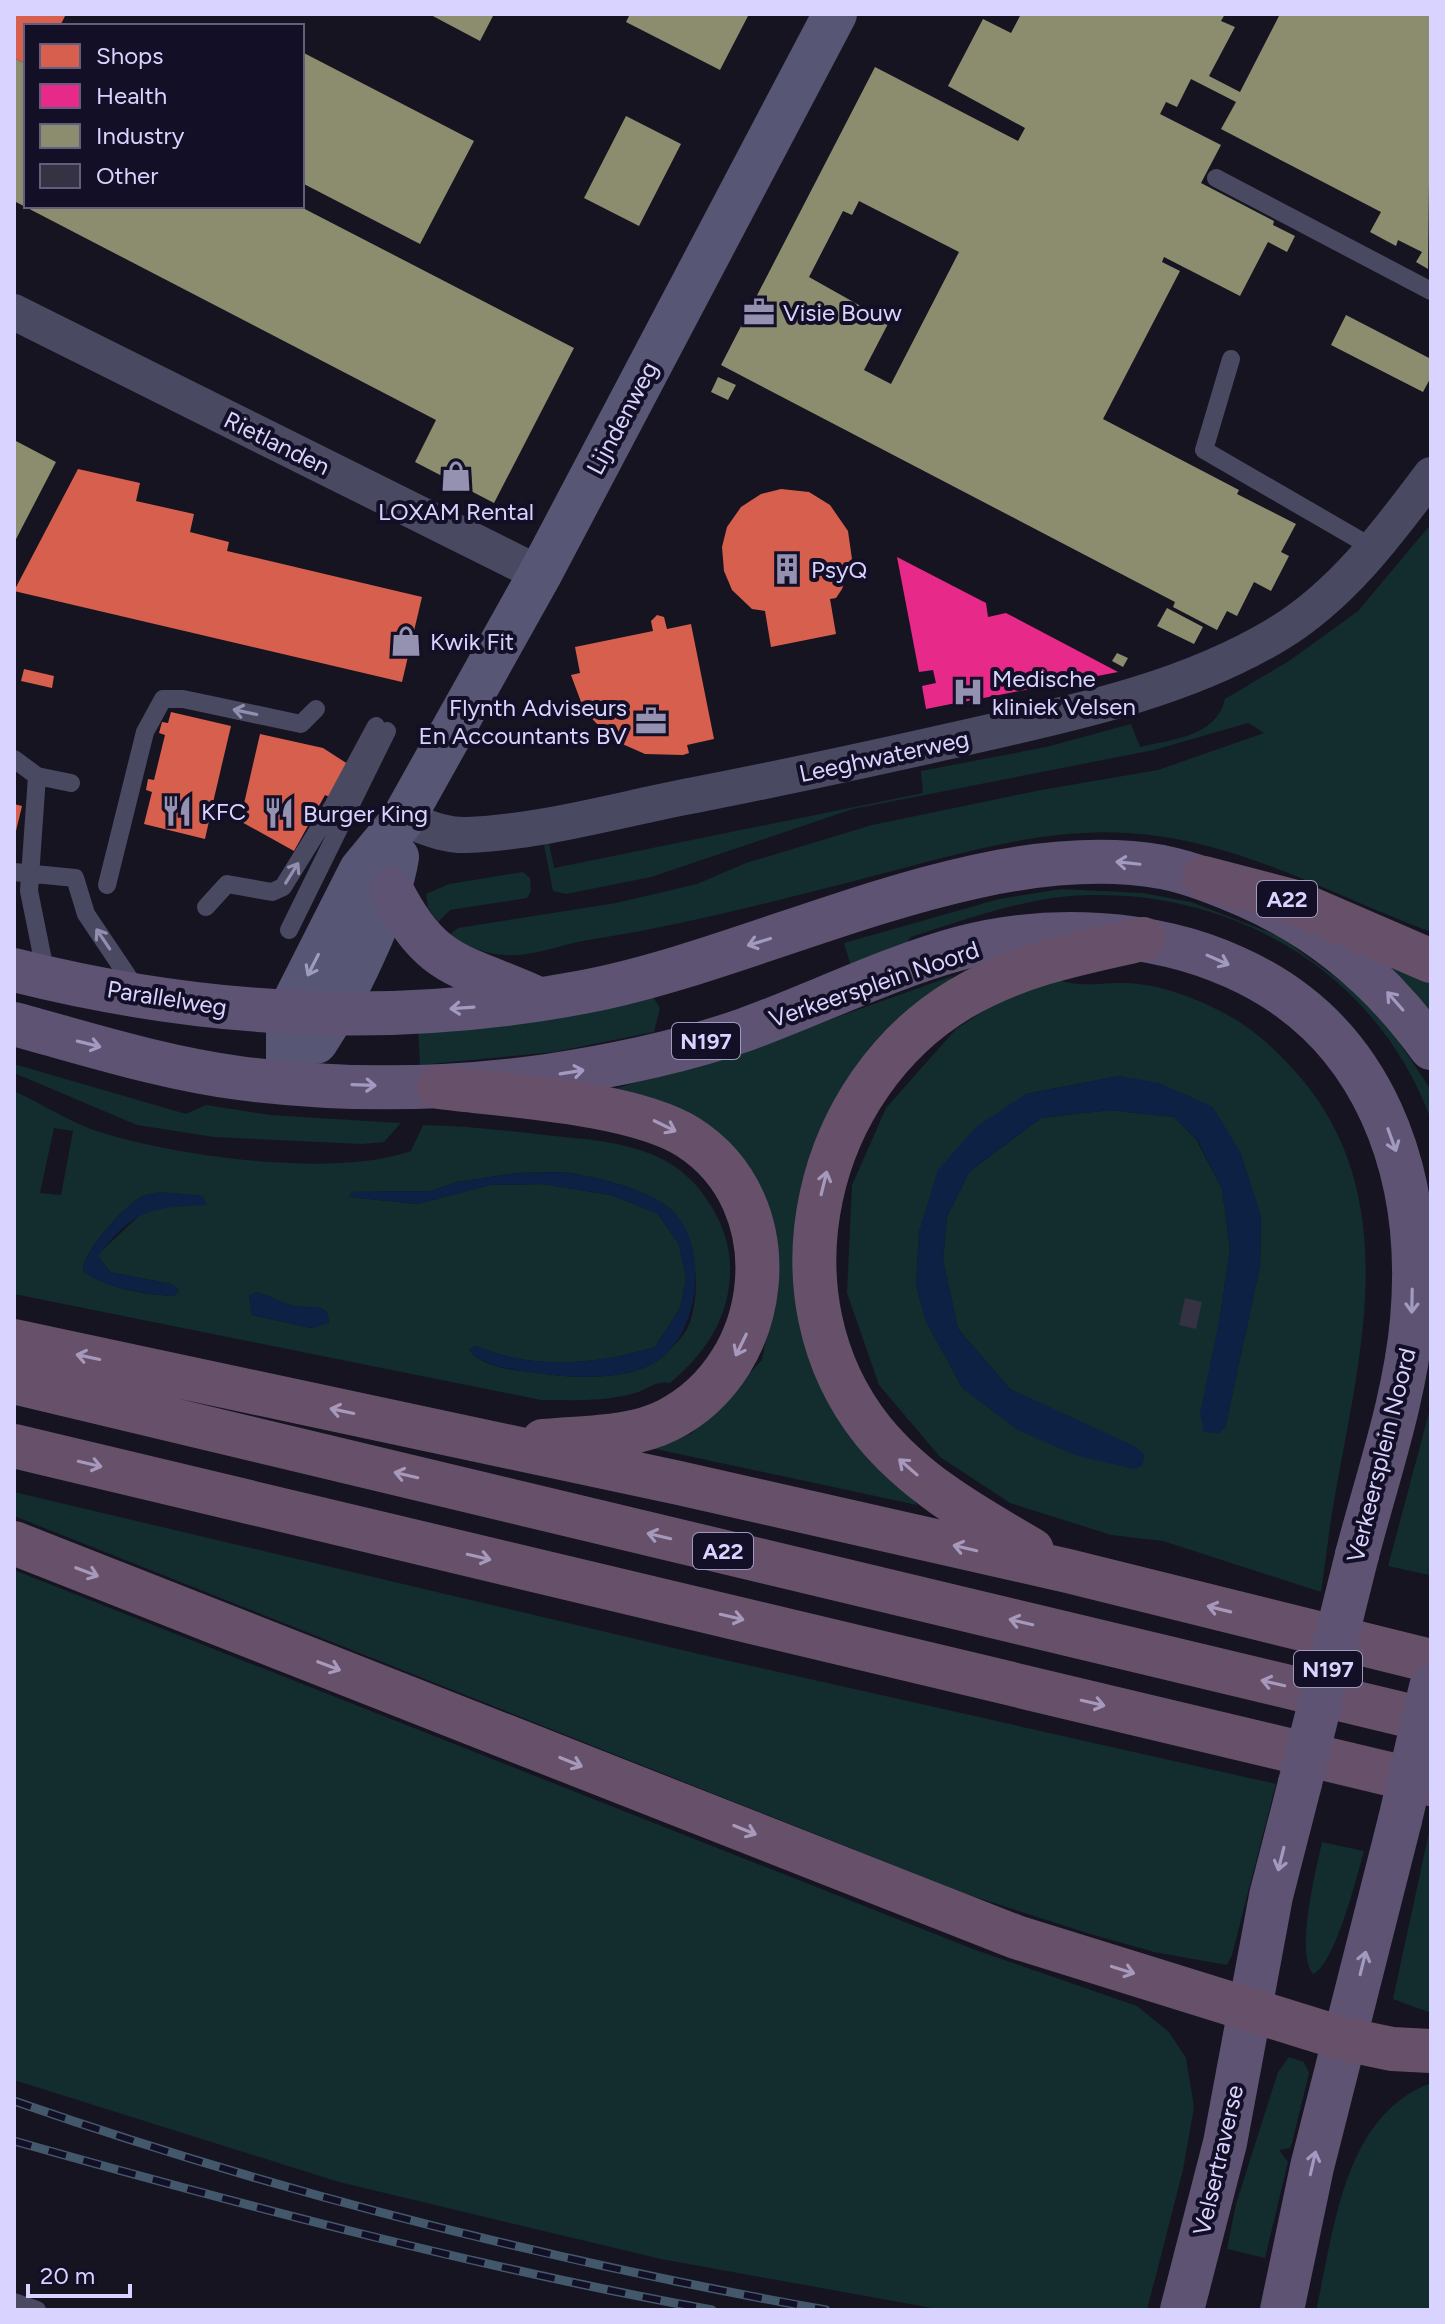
<svg xmlns="http://www.w3.org/2000/svg" width="1445" height="2324" font-family="Figtree,sans-serif">
	<style>
		.green { fill: #132c2d; fill-rule: evenodd }
		.water { fill: #0d2144 }
		.shops { fill: #d6604d }
		.health { fill: #e7298a }
		.industry { fill: #8c8c6e; fill-rule: evenodd }
		.building { fill: #343243 }
		.lines { fill: none; stroke-linecap: round; stroke-linejoin: round }
		.lane { stroke: #4a4962; stroke-width: 18 }
		.street { stroke: #4a4962; stroke-width: 36 }
		.secondary { stroke: #575674; stroke-width: 44 }
		.primary { stroke: #5e5373; stroke-width: 44 }
		.highway { stroke: #67516a; stroke-width: 44 }
		.rail-casing { stroke: #43596b; stroke-width: 9 }
		.rail { stroke: #130f26; stroke-width: 6; stroke-dasharray: 18; stroke-linecap: butt }
		.primary-bridge { stroke: #5e5373; stroke-width: 44 }
		.oneway { stroke: #928eb0 }
		.oneway2 { stroke: #a29ac0 }
		.oneway3 { stroke: #9e9bc0 }
		.oneway4 { stroke: #a699bc }
		.labels { text-anchor: middle; dominant-baseline: central; stroke-width: 8; stroke-linejoin: round; paint-order: stroke }
		.shield { fill: #130f26; stroke: #9e99be; stroke-width: 2 }
		.shield-label { font-size: 22px; font-weight: bold; fill: #d9d4ff }
		.poi-label { font-size: 24px; fill: #d9d4ff; stroke: #130f26; text-anchor: start }
		.street-label { font-size: 24px; fill: #d9d4ff; stroke: #130f26 }
	</style>
	<rect width="100%" height="100%" fill="#161421"/>
	<path class="green" d="M1431,524V932C1331,895 1237,839 1127,833C1043,828 958,854 877,875C784,899 689,924 594,939C565,943 534,957 505,955C484,954 468,946 449,935L458,928L616,903L697,884L746,863L872,825L1041,790L1158,770L1264,733L1248,723L1154,750L853,809L651,877L566,894L553,891L544,845L549,844L554,868L923,793L921,771L1046,747L1131,724L1140,747C1173,739 1216,737 1225,699L1289,661L1358,611Z
		M523,872L530,878L531,891L527,898L450,910L438,922L428,908L426,894L449,884Z
		M1061,889L1143,893L1191,902L1279,936L1357,993L1387,1024L1431,1090V1120C1377,970 1227,884 1070,896C1016,901 963,920 911,937L906,944L851,967L844,943L999,899Z
		M1369,945L1431,973V1024Z
		M955,975L876,1044L808,1231L868,1432L917,1505L646,1447L691,1434L762,1360L777,1280L766,1224L614,1089L776,1039Z
		M1058,980C1082,988 1100,982 1124,983C1156,983 1194,997 1222,1012C1252,1027 1279,1052 1301,1078C1403,1199 1360,1355 1335,1496C1329,1528 1326,1560 1321,1592L1163,1541L1111,1535L1010,1503L940,1457L879,1385L847,1293L852,1185L886,1108L956,1029L996,1003ZM1119,1076L1240,1152L1261,1217L1260,1266L1225,1428L1220,1317L1230,1249L1222,1189L1196,1139L1174,1117L1109,1110L1041,1118L969,1172L947,1217L943,1260L958,1329L1010,1389L1051,1410L963,1389L926,1321L916,1285L919,1231L1026,1094Z
		M653,997L660,1008L654,1032L554,1052L420,1065L418,1028Z
		M14,1064L186,1114L206,1105L270,1115L401,1123L384,1142L362,1144L214,1137L137,1125L14,1073Z
		M14,1091C43,1104 72,1124 103,1133C181,1157 334,1178 411,1151L423,1125C464,1126 504,1130 545,1135C613,1142 678,1144 714,1211C723,1226 729,1245 730,1263C732,1314 708,1351 670,1383C656,1380 648,1389 635,1393C605,1402 571,1400 541,1400L14,1294ZM54,1128L73,1131L61,1195L40,1193ZM566,1172C598,1178 637,1186 665,1205C698,1226 703,1297 687,1329C682,1338 666,1355 657,1361C625,1382 568,1378 531,1372C511,1370 482,1367 469,1350L476,1346C533,1370 597,1365 655,1347L680,1308L686,1279L679,1244L657,1213L611,1195L542,1184L490,1185L417,1204L349,1197L352,1192L431,1191L457,1182L516,1173ZM162,1192L202,1196L206,1204L159,1206L142,1213L97,1255L110,1272L171,1284L179,1290L174,1296C147,1295 103,1288 83,1270C84,1250 125,1205 143,1196C148,1194 157,1193 162,1192ZM257,1292L292,1306L320,1308L327,1312L329,1322L311,1328L252,1315L249,1296Z
		M1431,1405V1561L1429,1575L1388,1566Z
		M14,1492L699,1654L1276,1784L1232,1955L1227,1965L1154,1952L1090,1934L969,1895L14,1516Z
		M14,1570L973,1949L1137,2006L1169,2032L1186,2058L1194,2107L1183,2170L1147,2310H943L661,2259L339,2182L14,2080Z
		M1431,1823V2013L1393,1999Z
		M1322,1842L1364,1851C1357,1876 1335,1965 1313,1974C1295,1953 1316,1869 1322,1842Z
		M1289,2057L1304,2062L1309,2073L1292,2143L1290,2148L1279,2150L1288,2162L1265,2258L1227,2249L1236,2204L1278,2072Z
		M1431,2083V2310H1316C1335,2230 1342,2117 1431,2083Z"/>
	<path class="water" d="M1119,1076L1159,1083L1213,1107L1240,1152L1261,1216L1260,1266L1225,1428L1219,1433L1204,1432L1200,1413L1220,1317L1230,1249L1222,1189L1197,1139L1174,1117L1109,1110L1041,1118L969,1172L947,1217L943,1260L958,1329L1010,1389L1134,1446L1145,1455L1142,1466L1134,1469L1075,1455L1018,1430L963,1389L926,1321L916,1285L919,1232L938,1170L976,1127L1026,1094Z
		M566,1172C598,1178 637,1186 665,1205C711,1235 702,1333 657,1361C624,1382 568,1378 530,1372C510,1369 482,1366 469,1350L476,1346C533,1370 597,1365 655,1347L680,1308L686,1279L679,1244L657,1213L611,1195L542,1184L490,1185L418,1204L349,1197L352,1192L431,1191L457,1182L516,1173Z
		M162,1192L202,1196L207,1205C151,1207 133,1210 98,1256L110,1272L171,1284L179,1290L174,1296C147,1294 103,1288 83,1271C84,1250 125,1205 143,1196C148,1194 157,1193 162,1192Z
		M257,1292L292,1306L320,1308L327,1312L329,1323L311,1328L252,1315L249,1296Z"/>
	<path class="shops" d="M14,14H66L60,26H26V64L14,58Z
		M78,469L140,483L136,501L194,514L190,532L229,542L227,551L422,597L402,682L14,591Z
		M781,489L809,492L830,505L848,531L852,559L842,589L836,598L830,599L836,634L771,647L765,611L752,609L732,590L724,571L722,547L727,527L741,507L761,494Z
		M657,615L664,617L667,629L691,624L714,739L687,745L689,753L683,755L645,754L611,739L584,710L571,675L580,673L575,647L653,631L651,621Z
		M24,669L54,676L52,688L21,681Z
		M171,712L231,726L211,811L217,812L215,822L209,821L205,839L144,824L152,792L146,790L148,779L154,780L165,735L159,733L162,722L168,723Z
		M260,734L323,748L351,766L334,799L325,795L294,851L240,821Z
		M14,804L22,806L15,835H14Z"/>
	<path class="health" d="M897,557L986,603L988,617L1006,613L1118,672L963,702L962,697L954,698L956,703L926,709L922,686L936,683L933,670L919,672Z"/>
	<path class="industry" d="M429,14H494L480,41Z
		M630,14H749L720,70L626,22Z
		M1021,14H1225L1221,21L1235,27L1209,76L1240,92L1280,14H1431L1428,269L1416,262L1422,252L1398,240L1396,246L1370,232L1381,212L1221,129L1236,102L1191,79L1177,107L1166,102L1160,114L1221,145L1201,183L1274,221L1273,225L1295,236L1287,252L1268,242L1240,296L1164,257L1162,262L1180,271L1103,419L1239,490L1237,494L1296,524L1281,552L1289,556L1271,591L1254,582L1237,616L1227,611L1217,630L1173,607L1175,602L721,365L875,67L1018,141L1025,128L948,86L983,19L1011,33ZM859,201L959,252L891,384L864,370L889,322L809,277L843,211L852,215Z
		M302,52L474,141L420,244L302,183Z
		M14,58L26,64V206H299L574,348L494,503L415,462L436,420L14,201Z
		M626,116L681,144L639,226L584,198Z
		M1346,315L1431,359V377L1423,392L1331,345Z
		M718,377L736,385L728,400L711,392Z
		M14,440L56,462L14,543Z
		M1167,608L1203,627L1194,644L1157,626Z
		M1117,653L1128,658L1123,667L1112,661Z"/>
	<path class="building" d="M1185,1298L1202,1302L1196,1329L1179,1325Z"/>
	<g class="lines">
		<path class="lane" d="M1216,178L1431,291
			M1231,359L1204,450L1375,549
			M14,759L37,776L29,891L46,975
			M37,776L71,783
			M14,872L75,878L86,914L137,990
			M107,885L145,732L163,699H183L301,724L316,709
			M206,907L227,884L272,892L283,887L333,806L376,726
			M289,930L387,731
			M14,2302L37,2310"/>
		<path class="street" d="M14,312L540,574
			M403,819C424,826 444,836 467,835C544,832 624,808 700,794C797,775 893,754 990,732C1087,710 1189,687 1276,635C1340,597 1387,534 1431,475"/>
		<path class="secondary" d="M316,1042C345,998 389,908 397,857
			M288,1082V1014L361,870L403,819L540,574L835,14"/>
		<path class="primary" d="M391,889C431,969 461,964 534,997
			M14,970C201,1017 393,1028 583,992C763,958 979,835 1162,867C1192,873 1219,884 1247,896C1322,929 1383,981 1431,1048
			M14,1024C88,1044 163,1068 239,1078C340,1091 446,1090 547,1076C613,1066 681,1052 744,1030C816,1004 887,968 961,948C1048,925 1152,930 1234,967C1376,1030 1425,1174 1412,1320C1405,1399 1377,1478 1357,1555
			M1182,2310L1225,2143L1271,1896L1300,1783
			M1282,2310L1312,2167L1400,1820"/>
		<path class="highway" d="M1204,878L1292,901L1431,961
			M439,1087C508,1096 631,1102 688,1137C792,1203 774,1366 668,1420C631,1439 584,1437 543,1441
			M14,1341L679,1483L1068,1571L1431,1661
			M14,1382L1431,1721
			M14,1446L1431,1784
			M14,1543L1016,1937L1344,2039L1392,2049L1431,2051
			M1032,1550C974,1516 916,1484 873,1431C764,1295 815,1086 960,999C1017,965 1079,953 1143,939"/>
		<defs>
			<path id="rail" d="M14,2101C279,2193 551,2261 826,2310
				M14,2141C245,2206 476,2267 712,2310"/>
		</defs>
		<use href="#rail" class="rail-casing"/>
		<use href="#rail" class="rail"/>
		<path class="primary-bridge" d="M1300,1783L1357,1555
			M1400,1820L1431,1687"/>
	</g>
	<defs><path id="oneway-shaft" d="M-6 0H5M1.5-3L5.5 0L1.5 3" fill="none" stroke-width="1.6" stroke-linecap="round" stroke-linejoin="round" transform="scale(2)"/></defs>
	<g class="oneway">
		<use href="#oneway-shaft" transform="translate(245 712) rotate(-168)"/>
		<use href="#oneway-shaft" transform="translate(292 873) rotate(-58)"/>
		<use href="#oneway-shaft" transform="translate(103 939) rotate(-124)"/>
	</g>
	<g class="oneway2">
		<use href="#oneway-shaft" transform="translate(1128 863) rotate(-174)"/>
		<use href="#oneway-shaft" transform="translate(759 942) rotate(163)"/>
		<use href="#oneway-shaft" transform="translate(1218 960) rotate(24)"/>
		<use href="#oneway-shaft" transform="translate(1395 1001) rotate(-131)"/>
		<use href="#oneway-shaft" transform="translate(462 1008) rotate(176)"/>
		<use href="#oneway-shaft" transform="translate(89 1044) rotate(14)"/>
		<use href="#oneway-shaft" transform="translate(572 1072) rotate(-9)"/>
		<use href="#oneway-shaft" transform="translate(364 1085) rotate(2)"/>
		<use href="#oneway-shaft" transform="translate(1392 1140) rotate(70)"/>
		<use href="#oneway-shaft" transform="translate(1412 1301) rotate(91)"/>
		<use href="#oneway-shaft" transform="translate(1281 1859) rotate(104)"/>
		<use href="#oneway-shaft" transform="translate(1363 1963) rotate(-76)"/>
		<use href="#oneway-shaft" transform="translate(1313 2163) rotate(-77)"/>
	</g>
	<use class="oneway3" href="#oneway-shaft" transform="translate(313 965) rotate(117)"/>
	<g class="oneway4">
		<use href="#oneway-shaft" transform="translate(665 1126) rotate(26)"/>
		<use href="#oneway-shaft" transform="translate(824 1183) rotate(-76)"/>
		<use href="#oneway-shaft" transform="translate(741 1345) rotate(116)"/>
		<use href="#oneway-shaft" transform="translate(88 1357) rotate(-168)"/>
		<use href="#oneway-shaft" transform="translate(342 1411) rotate(-168)"/>
		<use href="#oneway-shaft" transform="translate(90 1464) rotate(13)"/>
		<use href="#oneway-shaft" transform="translate(908 1467) rotate(-139)"/>
		<use href="#oneway-shaft" transform="translate(406 1475) rotate(-167)"/>
		<use href="#oneway-shaft" transform="translate(659 1536) rotate(-167)"/>
		<use href="#oneway-shaft" transform="translate(965 1548) rotate(-167)"/>
		<use href="#oneway-shaft" transform="translate(479 1557) rotate(13)"/>
		<use href="#oneway-shaft" transform="translate(87 1572) rotate(21)"/>
		<use href="#oneway-shaft" transform="translate(1219 1609) rotate(-166)"/>
		<use href="#oneway-shaft" transform="translate(732 1617) rotate(13)"/>
		<use href="#oneway-shaft" transform="translate(1021 1622) rotate(-167)"/>
		<use href="#oneway-shaft" transform="translate(329 1666) rotate(21)"/>
		<use href="#oneway-shaft" transform="translate(1273 1683) rotate(-167)"/>
		<use href="#oneway-shaft" transform="translate(1093 1703) rotate(13)"/>
		<use href="#oneway-shaft" transform="translate(571 1762) rotate(22)"/>
		<use href="#oneway-shaft" transform="translate(745 1830) rotate(22)"/>
		<use href="#oneway-shaft" transform="translate(1123 1970) rotate(17)"/>
	</g>
	<defs>
		<symbol id="office-bare" viewBox="-9 -9 18 18"><path d="M-6-3h4V-5.5h4V-3h4V5H-6ZM-1-4.5V-3h2v-1.5ZM-6 0V1H6V0Z" fill="#9591b1" stroke="#130f26" stroke-width="2.5" paint-order="stroke"/></symbol>
		<symbol id="shop-bare" viewBox="-9 -9 18 18"><path d="M-5-2.5h2.3a2.7 3.5 0 0 1 5.4 0H5L5.5 6h-11ZM-1.5-2.5h3a1.5 2.3 0 0 0-3 0Z" fill="#9591b1" stroke="#130f26" stroke-width="2.5" paint-order="stroke"/></symbol>
		<symbol id="building-bare" viewBox="-9 -9 18 18"><path d="M-4-6H4V6H1V3H-1V6H-4ZM-2.5-4.3h1.7v1.8h-1.7ZM.8-4.3h1.7v1.8H.8ZM-2.5-1h1.7V.8h-1.7ZM.8-1h1.7V.8H.8Z" fill="#9591b1" stroke="#130f26" stroke-width="2.5" paint-order="stroke"/></symbol>
		<symbol id="hospital-bare" viewBox="-9 -9 18 18"><path d="M-5-5h3v3.5h4V-5h3V5h-3V1.5h-4V5h-3Z" fill="#9591b1" stroke="#130f26" stroke-width="2.5" paint-order="stroke"/></symbol>
		<symbol id="restaurant-bare" viewBox="-9 -9 18 18"><path d="M-5-6h1v4h1v-4h1v4h1v-4h1v5L-1.5 .5V6h-2V.5L-5-1ZM5-6V6H3V1.5H1.5Q1.5-4 5-6Z" fill="#9591b1" stroke="#130f26" stroke-width="2.5" paint-order="stroke"/></symbol>
	</defs>
	<g fill-rule="evenodd">
		<use href="#office-bare" x="737" y="290" width="44" height="44"/>
		<use href="#shop-bare" x="434" y="454" width="44" height="44"/>
		<use href="#building-bare" x="765" y="547" width="44" height="44"/>
		<use href="#shop-bare" x="384" y="619" width="44" height="44"/>
		<use href="#hospital-bare" x="946" y="670" width="44" height="44"/>
		<use href="#office-bare" x="629" y="699" width="44" height="44"/>
		<use href="#restaurant-bare" x="155" y="789" width="44" height="44"/>
		<use href="#restaurant-bare" x="257" y="791" width="44" height="44"/>
	</g>
	<g class="labels">
		<g class="shield">
			<rect x="1257" y="881" width="60" height="36" rx="6"/>
			<rect x="672" y="1023" width="68" height="36" rx="6"/>
			<rect x="693" y="1533" width="60" height="36" rx="6"/>
			<rect x="1294" y="1651" width="68" height="36" rx="6"/>
		</g>
		<g class="shield-label">
			<text x="1287" y="899">A22</text>
			<text x="706" y="1041">N197</text>
			<text x="723" y="1551">A22</text>
			<text x="1328" y="1669">N197</text>
		</g>
		<g class="poi-label">
			<text x="783" y="312">Visie Bouw</text>
			<text x="456" y="511" text-anchor="middle">LOXAM Rental</text>
			<text x="811" y="569">PsyQ</text>
			<text x="430" y="641">Kwik Fit</text>
			<text x="992" y="678">Medische<tspan x="992" dy="28">kliniek Velsen</tspan></text>
			<text x="627" y="707" text-anchor="end">Flynth Adviseurs<tspan x="627" dy="28">En Accountants BV</tspan></text>
			<text x="201" y="811">KFC</text>
			<text x="303" y="813">Burger King</text>
		</g>
		<g class="street-label">
			<text transform="translate(622 418) rotate(-62)">Lijndenweg</text>
			<text transform="translate(277 443) rotate(26)">Rietlanden</text>
			<text transform="translate(884 756) rotate(-12)">Leeghwaterweg</text>
			<text transform="translate(874 984) rotate(-19)">Verkeersplein Noord</text>
			<text transform="translate(167 998) rotate(9)">Parallelweg</text>
			<text transform="translate(1381 1455) rotate(-76)">Verkeersplein Noord</text>
			<text transform="translate(1218 2160) rotate(-77)">Velsertraverse</text>
		</g>
	</g>
	<rect width="1445" height="2324" fill="none" stroke="#d9d4ff" stroke-width="32"/>
	<rect x="24" y="24" width="280" height="184" fill="#130f26" stroke="#625e7d" stroke-width="2"/>
	<rect x="40" y="44" width="40" height="24" fill="#d6604d" stroke="#625e7d" stroke-width="2"/>
	<text x="96" y="64" font-size="24" fill="#d9d4ff">Shops</text>
	<rect x="40" y="84" width="40" height="24" fill="#e7298a" stroke="#625e7d" stroke-width="2"/>
	<text x="96" y="104" font-size="24" fill="#d9d4ff">Health</text>
	<rect x="40" y="124" width="40" height="24" fill="#8c8c6e" stroke="#625e7d" stroke-width="2"/>
	<text x="96" y="144" font-size="24" fill="#d9d4ff">Industry</text>
	<rect x="40" y="164" width="40" height="24" fill="#343243" stroke="#625e7d" stroke-width="2"/>
	<text x="96" y="184" font-size="24" fill="#d9d4ff">Other</text>
	<path d="M28 2284v12h102v-12" fill="none" stroke="#d9d4ff" stroke-width="4"/>
	<text x="40" y="2284" font-size="24" fill="#d9d4ff" stroke="#130f26" stroke-width="6" paint-order="stroke">20 m</text>
</svg>
